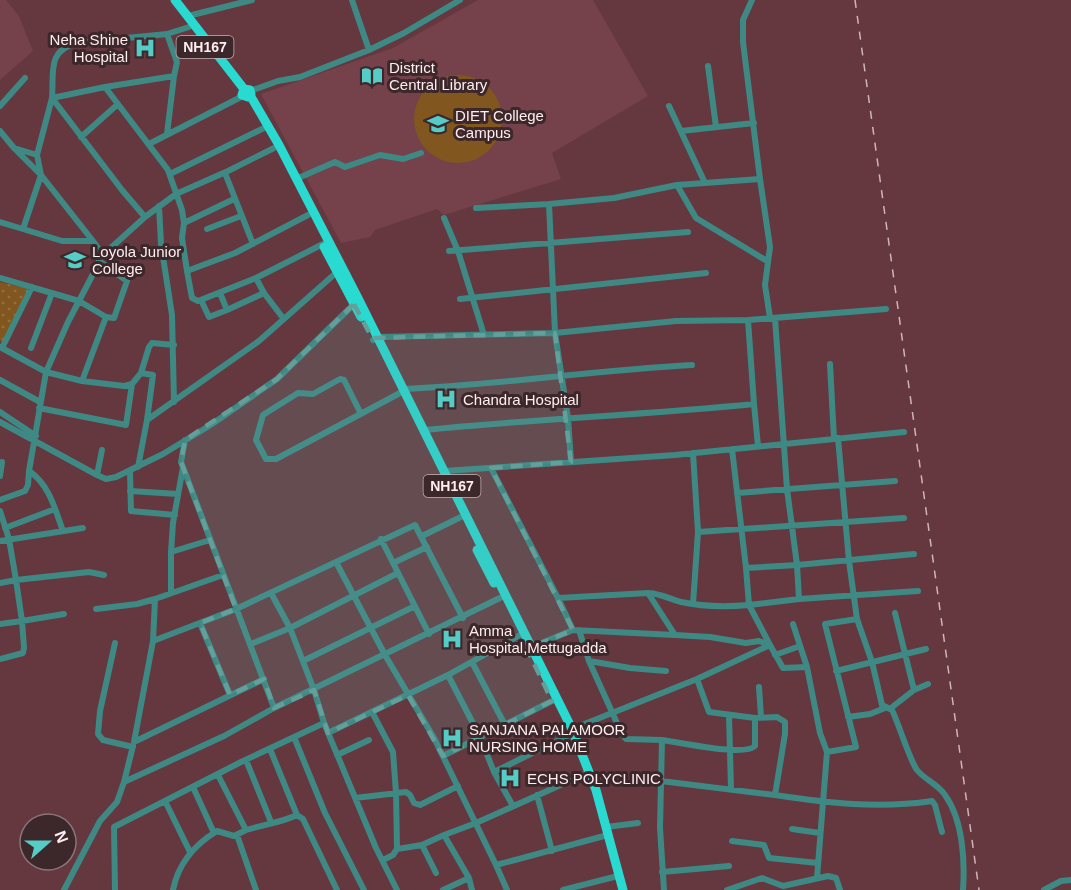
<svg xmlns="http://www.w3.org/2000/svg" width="1071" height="890" font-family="Helvetica,sans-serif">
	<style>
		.built { fill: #75414a }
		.grass { fill: #81571f }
		.park { fill: url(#park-dots) }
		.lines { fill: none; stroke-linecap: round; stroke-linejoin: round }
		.minor { stroke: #3e8984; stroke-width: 6 }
		.highway { stroke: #29dad1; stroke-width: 9 }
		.rail { stroke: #cfb5b9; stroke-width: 1.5; stroke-dasharray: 8 8; stroke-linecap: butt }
		.marked { fill: #63a09b; fill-opacity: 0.2; stroke: #63a09b; stroke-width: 4.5; stroke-dasharray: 12 8; stroke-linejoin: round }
		.labels { text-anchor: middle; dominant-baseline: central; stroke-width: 6; stroke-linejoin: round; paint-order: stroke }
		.shield { fill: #3c272a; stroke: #c4b2b4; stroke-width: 1.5 }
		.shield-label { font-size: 14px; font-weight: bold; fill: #ffedef }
		.poi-label { font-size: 15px; fill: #ffedef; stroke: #3c272a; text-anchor: start }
	</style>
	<defs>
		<pattern id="park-dots" width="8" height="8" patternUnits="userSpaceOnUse" patternTransform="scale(1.5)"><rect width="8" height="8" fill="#81571f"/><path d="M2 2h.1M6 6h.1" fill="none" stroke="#946f40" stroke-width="1.8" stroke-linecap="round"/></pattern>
	</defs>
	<rect width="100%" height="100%" fill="#65383f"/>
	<path class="built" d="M0,0H6L19,16L33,51L0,80Z
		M478,0H593L648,96L552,153L561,179L444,215L437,209L375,230L370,237L341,243L261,94L393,48Z"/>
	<path class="grass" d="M414 119a44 44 0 1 1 88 0a44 44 0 1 1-88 0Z"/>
	<path class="park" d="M0,282L29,289L6,344L0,341Z"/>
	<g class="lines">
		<path class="minor" d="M352,0L369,50
			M188,16L252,0
			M167,34L76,43C47,51 54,72 52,98L105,87L168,170L182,210L184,223L182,238L187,271L235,253L308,215
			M708,66L716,127
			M105,87L174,76L177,62L167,34L189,27
			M250,91L278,81L300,77L369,50L404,33L460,0
			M0,106L25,78
			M669,106L705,183
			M0,131L14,148L41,175L37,155L14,148
			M681,131L754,123
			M167,134L174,76
			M81,137L118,104
			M149,144L243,96
			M37,155L52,98L122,190L145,217
			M225,173L253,244
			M170,174L264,128
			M296,179L335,162L345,167L380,155L403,159L421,153
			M760,179L770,247L765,285L770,318
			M677,185L760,179L743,42V20L752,0
			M159,206L161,244L172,315L174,402
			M476,208L549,204
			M444,218L458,251L484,335
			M0,222L23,229L41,175L93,241
			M184,223L234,199
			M23,229L62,241H93L103,255
			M207,229L241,216
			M449,251L688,232
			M187,271L192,298L198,301L256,278L323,244
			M0,278L79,301L106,317
			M220,293L227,310L264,293L256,278
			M264,293L283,318
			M460,299L706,273
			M201,300L209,317L227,310
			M748,320L886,309
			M373,340L378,337L555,333L568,418L571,462
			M174,345L152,343L149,347L141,373L153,375L147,420L259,341L337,272
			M0,347L46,372L82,381L106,317L114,318L127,281L99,261
			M2,348L32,287
			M31,348L52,293
			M830,364L834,439
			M0,380L40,402
			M82,381L124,386L132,384L141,373
			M404,389C500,385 595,370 692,365
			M754,404L758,446
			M39,408L126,425L132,384
			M0,412L36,436
			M361,414L344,380L340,379L313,394L298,393L266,413L263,415L256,440L266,459H276L400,393
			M0,422L97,475L106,479L116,477L163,454L212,424L277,379L354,304
			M424,430C534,419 644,415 754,404L748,320L676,321L555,333L549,204L614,198L677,185L696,218L767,261
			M185,440L181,462L274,708L506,595
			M732,449L746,568L797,565L787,489L775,318
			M138,467L147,420
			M183,467L173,523L171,552L210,540
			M491,468L558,598
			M130,471L131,511L175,515
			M445,471L675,455L904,432
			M97,475L102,450
			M0,476L2,462
			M130,491L178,494
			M737,493L895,481
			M0,500L25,491L28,485L29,471
			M0,511L9,539L16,580L89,572L104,575
			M5,528L55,509
			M63,531C55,509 49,484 29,471L46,372L68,322L103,255L145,217L176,194L228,171L274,148
			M698,532L904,518
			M422,536L461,517
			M381,539L429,634
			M0,541L83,528
			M914,554L797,565L799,599L918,591
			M336,562L415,525L463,618
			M393,563L427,547
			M746,568L749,605L799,599
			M223,575L155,599L153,641L236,609L336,562L385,655L434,738L496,865L604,836
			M0,583L16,580L22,621L64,614
			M171,592V552
			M271,593L290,628L314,690L324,723L376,848L397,890
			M648,593C659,593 670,599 681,602C704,607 726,607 749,605L770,645L759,641L746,643L710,637L675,635Z
			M648,593L558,598L573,630L675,635
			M693,604L698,532L693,453
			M96,609L137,604L155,599
			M895,613L914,690
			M857,619L872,662L882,705L892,710C899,724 909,759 917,770C925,780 938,784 945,795C963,820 965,861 963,890
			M200,623L230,695
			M0,624L22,621L24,648L23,653L0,659
			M793,624L807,667L820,733L827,752L856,747L825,624L857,619L849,561L838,438
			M579,630L589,661L630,668L666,671
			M153,641L134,742L264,679
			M115,643L100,711L98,734L103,740L133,747
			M251,644L290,628L398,573
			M532,647L573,630
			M775,655L800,646
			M303,661L415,606
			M589,661L621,732L626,739L662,740
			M472,662L505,725
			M836,671L926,649
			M448,675L520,635
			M697,679L709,712L755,718
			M759,687L761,717
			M891,708L914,690L928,684
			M372,712L393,752L396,793L397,849L393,855L383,860
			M729,715L731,789
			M848,717L870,714L885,708
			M572,729L697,679L770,645L783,668L807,667
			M328,733L448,675L480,737L494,772
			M294,737L325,813L364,890
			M337,755L369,740
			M443,756L552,701
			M246,760L271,822
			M661,781L775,795L785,734V722L777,717L755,718V746C744,757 679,742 662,740L660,828L664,890
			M124,782L133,746
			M193,787L214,833
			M537,795L552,851
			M775,795C828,803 878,809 932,801L935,805L942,832
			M355,798L406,792L410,795L414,803L420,805L458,786
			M165,801L190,852
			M513,806L494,772L569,735
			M297,815L303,819L337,890
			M606,827L638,823
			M792,829L820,833
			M246,830C262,825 283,822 297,815L270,749
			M237,835L256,890
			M732,841L764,845L769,858L818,863
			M422,845L436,873
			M397,849L422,845L444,835
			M496,865L507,890
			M662,872L729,866
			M469,878L472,890
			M817,878L827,752
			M64,890L100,821L117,802L124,782L224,736L274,708
			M115,890L114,827L241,762L324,723
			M173,890C178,864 194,845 217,831L234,836L246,830L218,775
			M443,890L469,878L444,835L476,823L585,774
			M563,890L614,877
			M727,890L762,878L783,886L828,876L836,878L840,890
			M1044,890L1061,881L1071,880"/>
		<path class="highway" d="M175,0L244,89L250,90L251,94L248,97L242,95L244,89
			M250,95L279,145L359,300L572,729L596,790L623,890
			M324,247L361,317
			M477,550L494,583"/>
		<path class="rail" d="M855,0L979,890"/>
	</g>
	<path class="marked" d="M354,304L372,338L555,333L571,462L491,468L573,630L527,649L552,701L443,756L408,695L328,733L314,690L274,708L264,679L230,695L200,623L236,609L181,462L185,440L277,379Z"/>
	<defs>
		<symbol id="hospital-bare" viewBox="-9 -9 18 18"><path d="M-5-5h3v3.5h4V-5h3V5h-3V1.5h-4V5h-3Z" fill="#55cdc6" stroke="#3c272a" stroke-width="2.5" paint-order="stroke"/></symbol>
		<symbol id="library-bare" viewBox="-9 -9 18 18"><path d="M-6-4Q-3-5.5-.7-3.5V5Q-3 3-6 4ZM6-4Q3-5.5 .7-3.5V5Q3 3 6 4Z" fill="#55cdc6" stroke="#3c272a" stroke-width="2.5" paint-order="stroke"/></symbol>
		<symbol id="university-bare" viewBox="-9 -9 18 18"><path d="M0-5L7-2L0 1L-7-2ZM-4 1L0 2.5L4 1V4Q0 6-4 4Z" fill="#55cdc6" stroke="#3c272a" stroke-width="2.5" paint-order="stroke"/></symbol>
	</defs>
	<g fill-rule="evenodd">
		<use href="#hospital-bare" x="130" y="33" width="30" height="30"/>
		<use href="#library-bare" x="357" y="61" width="30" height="30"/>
		<use href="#university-bare" x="423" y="109" width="30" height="30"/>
		<use href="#university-bare" x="60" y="245" width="30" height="30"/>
		<use href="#hospital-bare" x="431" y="384" width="30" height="30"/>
		<use href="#hospital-bare" x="437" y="624" width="30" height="30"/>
		<use href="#hospital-bare" x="437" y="723" width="30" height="30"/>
		<use href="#hospital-bare" x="495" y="763" width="30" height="30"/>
	</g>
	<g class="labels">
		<g class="shield">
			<rect x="176.5" y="36" width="57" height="22" rx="4.5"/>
			<rect x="423.5" y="475" width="57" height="22" rx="4.5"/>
		</g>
		<g class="shield-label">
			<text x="205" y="47">NH167</text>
			<text x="452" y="486">NH167</text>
		</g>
		<g class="poi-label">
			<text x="128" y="39" text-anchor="end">Neha Shine<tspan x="128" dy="17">Hospital</tspan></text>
			<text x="389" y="67">District<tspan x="389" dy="17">Central Library</tspan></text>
			<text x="455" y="115">DIET College<tspan x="455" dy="17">Campus</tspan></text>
			<text x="92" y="251">Loyola Junior<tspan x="92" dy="17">College</tspan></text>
			<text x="463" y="399">Chandra Hospital</text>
			<text x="469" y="630">Amma<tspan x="469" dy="17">Hospital,Mettugadda</tspan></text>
			<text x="469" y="729">SANJANA PALAMOOR<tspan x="469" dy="17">NURSING HOME</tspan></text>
			<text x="527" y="778">ECHS POLYCLINIC</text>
		</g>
	</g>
	<g transform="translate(48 842) rotate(69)"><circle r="28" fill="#3c272a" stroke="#8a7679" stroke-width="1.5"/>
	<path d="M0-4.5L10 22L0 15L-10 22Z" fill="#55cdc6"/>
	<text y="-9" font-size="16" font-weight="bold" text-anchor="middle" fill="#ffedef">N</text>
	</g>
</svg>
